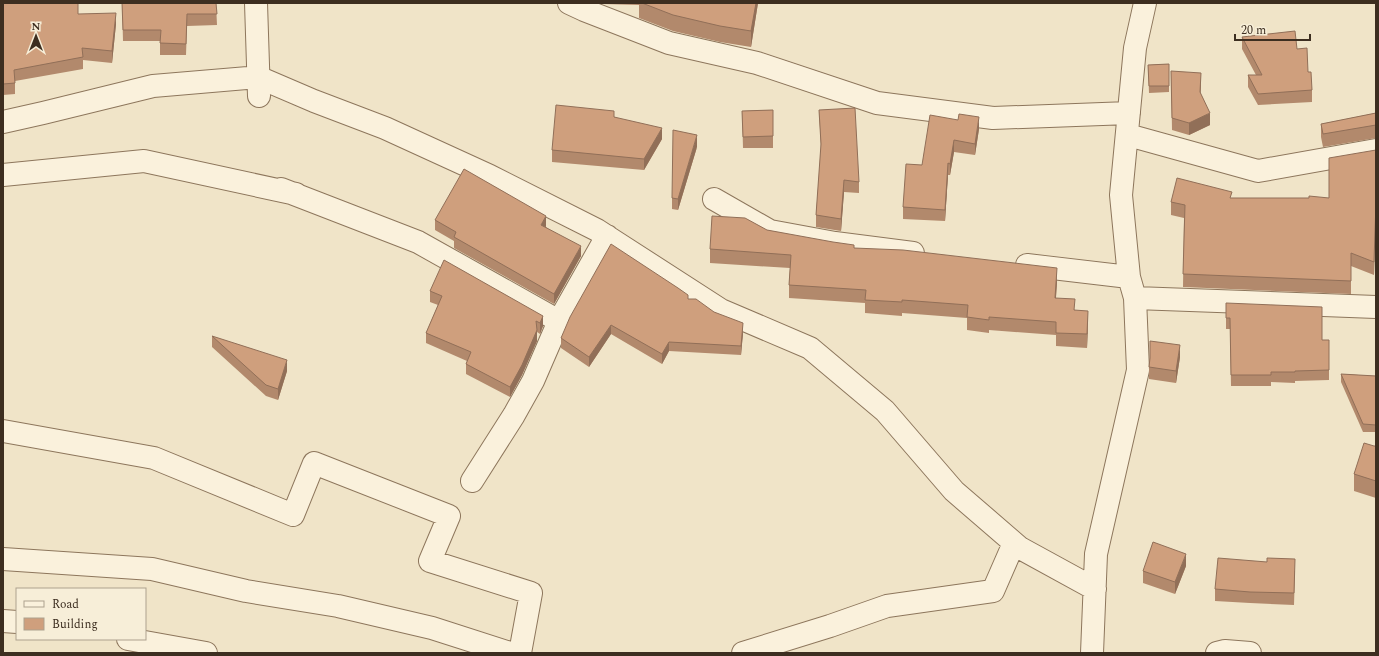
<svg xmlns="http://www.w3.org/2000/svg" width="1379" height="656" font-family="Spectral,serif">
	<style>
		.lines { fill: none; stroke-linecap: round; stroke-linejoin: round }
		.minor-casing { stroke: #8d765c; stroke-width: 24 }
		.minor { stroke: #faf1dc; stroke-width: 22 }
		.wall { fill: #b2896c }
		.shaded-wall { fill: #916f58 }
		.building { fill: #cf9f7d; stroke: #916f58 }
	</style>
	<rect width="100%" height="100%" fill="#f0e4c8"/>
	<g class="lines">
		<defs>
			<path id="minor" d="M256,3L259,96
				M569,3L584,10L669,43L757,63L877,103L993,118L1129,113
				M3,122L43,113L153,86L258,77L314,101L385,128L490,176L597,230L721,310L810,348L885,411L954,491L1020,548L1095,589
				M1128,135L1258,171L1376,150
				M3,175L144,161L296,194
				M281,189L418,242L559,321
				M714,199L770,231L835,243L913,253
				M1027,265L1129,277
				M1135,298L1376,307
				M3,431L154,458L293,515L314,463L449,516L430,561L531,593L520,653
				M472,481L514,415L533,381L559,321L607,236
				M3,559L152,569L246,591L338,606L432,628L510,653
				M3,621L17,622
				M128,639L206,653
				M743,653L830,626L887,606L993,591L1014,543
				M1092,653L1096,554L1138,370L1135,298L1129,277L1121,195L1135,48L1145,3
				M1217,653L1225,651L1250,653"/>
		</defs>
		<use href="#minor" class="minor-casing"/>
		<use href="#minor" class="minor"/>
	</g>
	<path class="wall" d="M3,3L78,14L116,24L112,63L83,60V69L15,81V94L3,95Z
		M122,3H216L217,25L187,26L186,55H160V41H123Z
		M601,3H758L751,47L720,42L673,31L639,18V5L603,4Z
		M1242,37L1297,49L1308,72L1312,90V102L1258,105L1248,87V75H1256L1242,49Z
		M1169,64V92L1149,93L1148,65Z
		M1171,71L1201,85L1200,93L1210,125L1189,135L1172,130Z
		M773,110V148H743L742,111Z
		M819,110L859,182V193L844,192L841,231L816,227V215L821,149Z
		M1376,113V138L1323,147L1321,137V124Z
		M614,117L662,139L644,170L552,162V150Z
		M958,120L979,129L975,155L954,152L950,175H948L945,221L903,219V207L922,165Z
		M697,147L678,210L672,209V198Z
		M1376,150L1374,275L1351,266V294L1183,287L1184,218L1171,215V202L1232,198H1329Z
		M435,220L546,226V227L581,256L554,304L454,248V241L435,230Z
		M767,230L854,248L1057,281L1056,298L1075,310L1088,324L1087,348L1056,346V335L989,330V333L967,330V318L902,313V316L865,313V303L789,298V285L790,268L710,263V249Z
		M430,291L543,316V326L540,334L537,332V341L522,375L510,397L466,374V364L467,361L426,343V333L438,305L430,302Z
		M688,299L743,333L741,355L669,351L662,364L611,334L589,367L561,348V338Z
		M1226,303L1322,340H1329V380L1295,381V383L1271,382V386H1231L1230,329H1226Z
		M212,336L287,371L278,400L266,396L212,347Z
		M1150,341L1180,357L1176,383L1149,379V367L1150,360Z
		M1341,374L1376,376V432H1363L1341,382Z
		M1374,446H1376V498L1354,491V474Z
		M1267,562L1295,571L1294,605L1250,603L1215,601V589Z
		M1186,566L1175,594L1143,583V571Z"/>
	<path class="shaded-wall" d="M756,3H758L751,47V31Z
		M116,13V24L112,63V51Z
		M1201,73V85L1200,104V92Z
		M1210,113V125L1189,135V123Z
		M979,117V129L975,155V144Z
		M662,128V139L644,170V159Z
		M697,135V147L678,210V199Z
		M954,140V152L950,175V164Z
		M948,163V175L945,221V210Z
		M844,180V192L841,231V219Z
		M1376,202V215L1374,275V262Z
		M546,216V226L541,235V225Z
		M581,246V256L554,304V294Z
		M1057,268V281L1055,311V298Z
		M1088,311V324L1087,348V334Z
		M543,316V326L540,334V323Z
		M743,323V333L741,355V346Z
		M611,325V334L589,367V357Z
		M537,330V341L522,375L510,397V387Z
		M669,342V351L662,364V354Z
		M1180,345V357L1176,383V371Z
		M287,360V371L278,400V389Z
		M1186,554V566L1175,594V582Z"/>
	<path class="building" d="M3,3H78V14L116,13L112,51L82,48L83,57L14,70L15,83L3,84Z
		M122,3H216L217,14H187L186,44L160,43L161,30H123Z
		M642,3H756L751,31L720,26L673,15Z
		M1295,31L1297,49L1307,48L1308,72H1311L1312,90L1258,94L1248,75H1262L1242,37Z
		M1169,64V86H1149L1148,65Z
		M1171,71L1201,73L1200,92L1210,113L1189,123L1172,118Z
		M556,105L614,111V117L662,128L644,159L552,150Z
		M855,108L859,182L844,180L841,219L816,215L821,144L819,110Z
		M773,110V136L743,137L742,111Z
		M1376,113V125L1323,134L1321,124Z
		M959,114L979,117L975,144L954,140L950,164L948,163L945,210L903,207L906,164L922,165L930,115L958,120Z
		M673,130L697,135L678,199L672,198Z
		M1376,150V202L1374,262L1351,253V281L1183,274L1185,205L1171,202L1177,178L1232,192L1230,198H1309V196L1329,198V158Z
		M464,169L546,216L541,225L581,246L554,294L454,237L456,232L435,220Z
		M712,216L745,218L767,230L833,242L854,245V248L903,250L1057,268L1055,298L1075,299L1074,310L1088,311L1087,334L1056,333V322L989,317V320L967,317L968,305L902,300V302L865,300L866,290L789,285L791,255L710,249Z
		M611,244L678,288L688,295V299H696L714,312L743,323L741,346L669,342L662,354L611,325L589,357L561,338L570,317Z
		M444,260L543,316L540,323L536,321L537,330L522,365L510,387L466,364L471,352L426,333L442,296L430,291Z
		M1226,303L1322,307V340H1329V370L1295,371V372H1271V375H1231L1230,318H1226Z
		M212,336L287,360L278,389L266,385Z
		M1150,341L1180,345L1176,371L1149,367L1150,358Z
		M1341,374L1376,376V425L1363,424Z
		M1364,443L1374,446H1376V481L1354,474Z
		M1153,542L1186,554L1175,582L1143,571Z
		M1218,558L1267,562V558L1295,559L1294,593L1250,592L1215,589Z"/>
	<rect width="1379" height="656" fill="none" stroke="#3d2e20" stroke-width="8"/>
	<rect x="16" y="588" width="130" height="52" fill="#f7eed8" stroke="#ada18e"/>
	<rect x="24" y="601" width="20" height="6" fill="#faf1dc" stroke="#ada18e"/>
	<text x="52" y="608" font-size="12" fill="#3d2e20">Road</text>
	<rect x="24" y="618" width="20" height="12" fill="#cf9f7d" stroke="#ada18e"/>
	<text x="52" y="628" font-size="12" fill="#3d2e20">Building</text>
	<g transform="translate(36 36)" stroke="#f7eed8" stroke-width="3" paint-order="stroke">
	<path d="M0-3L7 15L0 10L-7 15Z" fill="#3d2e20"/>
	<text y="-6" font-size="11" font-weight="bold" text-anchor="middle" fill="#3d2e20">N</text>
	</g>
	<path d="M1235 34v6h75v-6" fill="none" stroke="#3d2e20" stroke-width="2"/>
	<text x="1241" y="34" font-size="12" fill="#3d2e20" stroke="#f7eed8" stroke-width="3" paint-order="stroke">20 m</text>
</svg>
